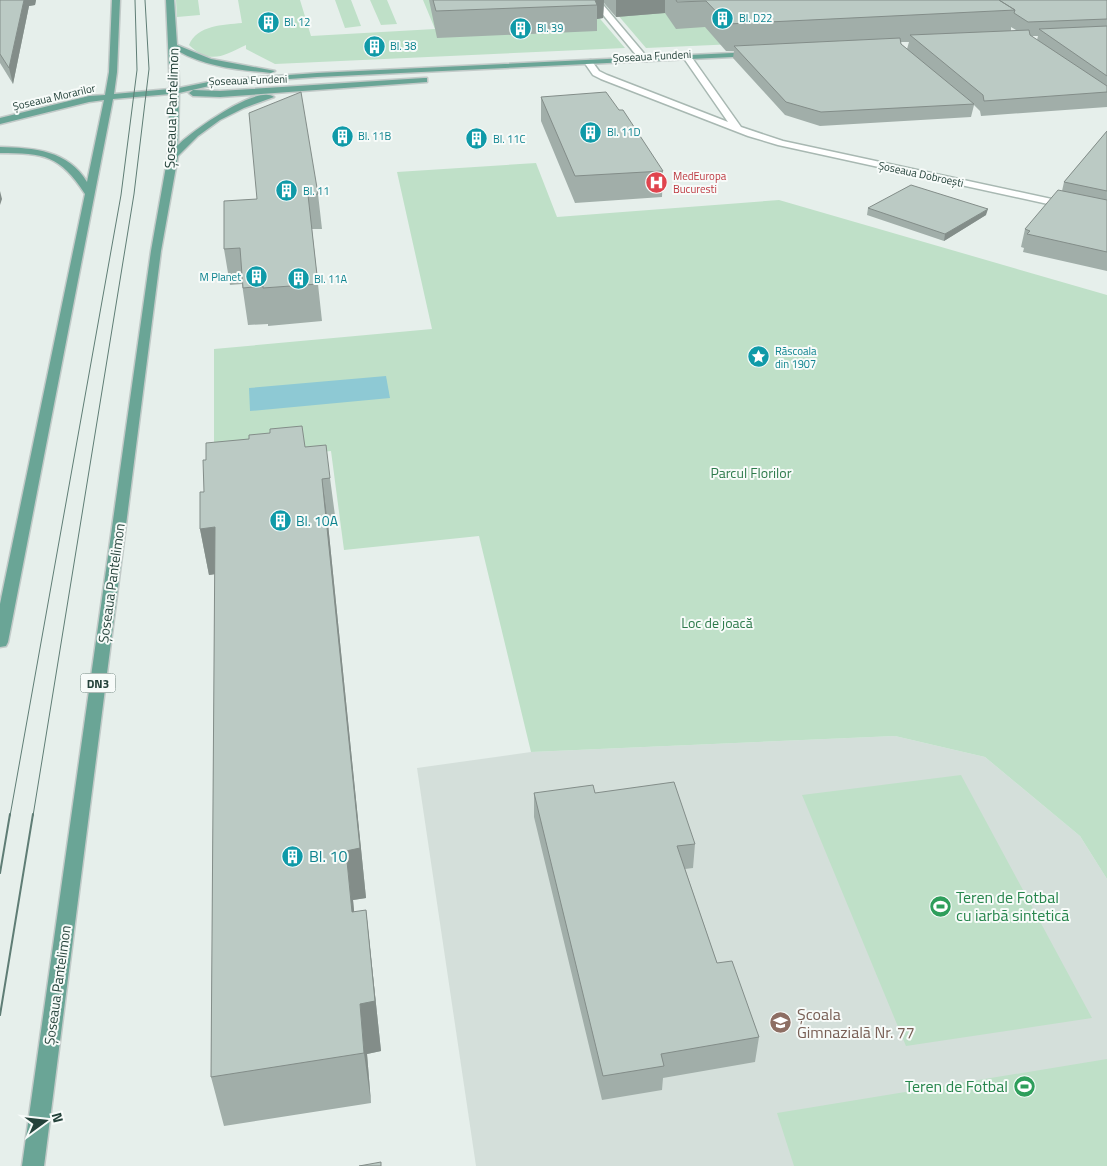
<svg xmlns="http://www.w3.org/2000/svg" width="1107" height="1166" font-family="'Titillium Web',sans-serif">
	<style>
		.built { fill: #d4dfda }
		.green { fill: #bfe0c8 }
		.water { fill: #8ec9d4 }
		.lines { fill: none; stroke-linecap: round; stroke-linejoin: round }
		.minor-casing { stroke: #a8b8b2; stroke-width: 3 }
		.major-casing { stroke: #c2cac8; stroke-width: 3 }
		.minor { fill: #fff; fill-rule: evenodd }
		.major { fill: #6aa596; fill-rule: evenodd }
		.tram-far1 { stroke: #5f7d75; stroke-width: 1 }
		.tram { stroke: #5f7d75; stroke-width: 2 }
		.wall { fill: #a1aea9; fill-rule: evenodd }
		.shaded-wall { fill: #838d89 }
		.building { fill: #bbcac4; stroke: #838d89 }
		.labels { text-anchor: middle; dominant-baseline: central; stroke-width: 4; stroke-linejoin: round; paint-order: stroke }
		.far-culture-label { font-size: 11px; fill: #0d838f; stroke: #f7fbf9; text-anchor: start }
		.far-street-label { font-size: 11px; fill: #24423a; stroke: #f7fbf9 }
		.far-health-label { font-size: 11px; fill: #be3a42; stroke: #f7fbf9; text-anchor: start }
		.shield { fill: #f7fbf9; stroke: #637a73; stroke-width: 1 }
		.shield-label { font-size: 12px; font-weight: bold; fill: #24423a }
		.street-label { font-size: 14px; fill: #24423a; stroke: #f7fbf9 }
		.park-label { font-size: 14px; fill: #2d7a4b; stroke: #f7fbf9 }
		.culture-label { font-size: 14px; fill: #0d838f; stroke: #f7fbf9; text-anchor: start }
		.near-culture-label { font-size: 16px; fill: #0d838f; stroke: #f7fbf9; text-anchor: start }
		.near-leisure-label { font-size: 16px; fill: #27864d; stroke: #f7fbf9; text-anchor: start }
		.near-education-label { font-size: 16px; fill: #785e54; stroke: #f7fbf9; text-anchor: start }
	</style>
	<rect width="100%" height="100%" fill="#e6efeb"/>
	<path class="built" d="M895,736L985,757L1080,836L1107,879V1166H476L417,768L531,752Z"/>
	<path class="green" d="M176,0H198L200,15L177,17Z
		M238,0H300L311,36L435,29L423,0H584L625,48L275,64L246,49V45C223,56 210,65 189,45C197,25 223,25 242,23Z
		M335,0H351L361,26L345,28Z
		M370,0H387L397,24L381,25Z
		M605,0H854L979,33L646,48Z
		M536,163L557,217L779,200L1107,295V879L1080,836L985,757L895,736L531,752L479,536L344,550L331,451L214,463V349L432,329L397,172Z
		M961,775L1092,1018L906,1046L802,795Z
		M1107,1059V1166H794L777,1113Z"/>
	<path class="water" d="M386,376L390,398L250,411L249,388Z"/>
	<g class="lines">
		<defs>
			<path id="minor" d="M591,0H599L647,57V61H641Z
				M684,55H690L741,127L783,141L1107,211V217L778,145L748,136L601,79L593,75L584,62L591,60L599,71L607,75L728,122L683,57Z"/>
			<path id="major" d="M112,0H120L117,72L114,94L170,89L166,0H174L177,45L211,59L275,71L271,73C239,70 206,67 178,51L179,88L218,80L317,73L753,52L757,54L753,56L317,77L218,84L179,93L178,145C191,132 257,84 274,97L244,108L220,120L198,136L178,156L161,251L44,1166H22L151,251L168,155L170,94L113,99L8,642L6,646L0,647V604L85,194C60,155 44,153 0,153V147C34,148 68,150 87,182L104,100L89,102L0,124V118L89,96L105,95L109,72Z
				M424,78H427V82L220,97L193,96L189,93L193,90L220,91Z"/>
		</defs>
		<use href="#minor" class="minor-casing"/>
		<use href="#major" class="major-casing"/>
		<use href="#minor" class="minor"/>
		<use href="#major" class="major"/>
		<path class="tram-far1" d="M10,816L121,195L137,70L135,0
			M33,816L134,194L149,69L145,0"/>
		<path class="tram" d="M0,873L10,814
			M0,1015L33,814"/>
	</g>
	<path class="wall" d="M0,0H36L35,5L29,6L13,84L0,63Z
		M429,0H1107V107L981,116L980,111L974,105L971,117L820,126L785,115L733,58L734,51H726L705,27L676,29L665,13L616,17L604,3L603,18L597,19V31L437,38ZM1011,27L1016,30L1011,31ZM1031,36H1038L1037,40ZM901,42H909L907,49L901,44Z
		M541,97L663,171L662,197L575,203L541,121Z
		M1107,131V271L1023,252L1024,248L1021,247L1025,229L1062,191L1064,182Z
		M318,194L322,229H312L322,321L268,326V324L248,325L242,284L230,285L224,249L257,199Z
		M868,208L986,215L944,241L867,215Z
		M305,447L330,478L336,523L328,524L366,898L353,900L354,912L366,910L381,1051L367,1054L371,1103L224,1126L211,1077L215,574L209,575L200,529L204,492Z
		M534,793H595L695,844L693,868L685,869L717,963L759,1037L755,1062L663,1078L662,1090L602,1100L534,817Z"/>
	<path class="shaded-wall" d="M24,0H36L35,5L29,6L13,84L9,68Z
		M590,0H604L603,18L597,19V5Z
		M616,0H665V13L616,17Z
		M0,191L2,199L0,205Z
		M988,209L986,215L944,241L945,234Z
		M322,479L328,524L366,898L353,900L359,961L352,912L346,851Z
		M215,527L223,573L209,575L200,529Z
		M366,910L381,1051L367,1054L371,1103L364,1053L360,1004Z"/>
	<path class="building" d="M0,0H24L9,68L0,54Z
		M433,0H595L597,5L436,11Z
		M676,0H999L1015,10L728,24L706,1L677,2Z
		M999,0H1107V19L1028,22L1014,13L1015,10Z
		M1107,26V76L1039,29Z
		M1029,30L1030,35L1107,86V92L984,101L983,95L910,35Z
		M900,38L901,44L974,104L821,112L786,102L734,46Z
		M301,92L318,194L308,195L318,284L263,288V286L243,288L240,248L224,249V201L257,199L249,113Z
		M606,92L619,110H623L663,171L575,176L541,97Z
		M1107,131V191L1064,182Z
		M911,185L988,209L945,234L868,208Z
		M1058,190L1107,200V252L1027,234L1030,231L1025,229Z
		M302,426L305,447L326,445L330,478L322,479L360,848L346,851L352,912L366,910L375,1001L360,1004L364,1053L211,1077L215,527L200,529V492H204L203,460H206V443L249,439V435L270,433V429Z
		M674,782L695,844L677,846L717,963L732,961L759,1037L661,1054L664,1066L603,1076L534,793L593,785L595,793Z
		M381,1162V1166H359Z"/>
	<defs>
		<symbol id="building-disc" viewBox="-11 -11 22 22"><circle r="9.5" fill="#0f9aa8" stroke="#f7fbf9"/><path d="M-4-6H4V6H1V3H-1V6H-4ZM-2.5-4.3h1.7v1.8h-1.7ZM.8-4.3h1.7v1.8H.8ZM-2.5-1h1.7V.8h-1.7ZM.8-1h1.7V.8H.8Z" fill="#fff"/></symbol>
		<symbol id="hospital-disc" viewBox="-11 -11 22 22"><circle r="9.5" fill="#e0444e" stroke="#f7fbf9"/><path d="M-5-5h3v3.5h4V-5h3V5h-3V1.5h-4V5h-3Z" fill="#fff"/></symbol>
		<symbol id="sight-disc" viewBox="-11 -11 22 22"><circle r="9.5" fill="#0f9aa8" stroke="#f7fbf9"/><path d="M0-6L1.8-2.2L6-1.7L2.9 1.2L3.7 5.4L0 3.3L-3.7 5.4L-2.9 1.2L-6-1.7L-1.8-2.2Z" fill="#fff"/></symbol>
		<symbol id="stadium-disc" viewBox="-11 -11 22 22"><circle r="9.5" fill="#2e9e5b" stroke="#f7fbf9"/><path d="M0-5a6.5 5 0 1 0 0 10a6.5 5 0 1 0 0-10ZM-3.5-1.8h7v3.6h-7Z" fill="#fff"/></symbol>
		<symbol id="school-disc" viewBox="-11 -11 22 22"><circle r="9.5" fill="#8d6e63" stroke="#f7fbf9"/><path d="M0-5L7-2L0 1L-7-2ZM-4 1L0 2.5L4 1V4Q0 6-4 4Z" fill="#fff"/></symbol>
	</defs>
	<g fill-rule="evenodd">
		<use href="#building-disc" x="710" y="6" width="25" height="25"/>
		<use href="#building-disc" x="256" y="10" width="25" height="25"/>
		<use href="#building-disc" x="508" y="16" width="25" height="25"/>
		<use href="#building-disc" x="362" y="34" width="25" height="25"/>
		<use href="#building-disc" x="578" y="120" width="25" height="25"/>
		<use href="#building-disc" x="330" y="124" width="25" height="25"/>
		<use href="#building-disc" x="464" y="126" width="25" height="25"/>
		<use href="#hospital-disc" x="644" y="170" width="25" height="25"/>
		<use href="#building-disc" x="274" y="178" width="25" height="25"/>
		<use href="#building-disc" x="244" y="264" width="25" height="25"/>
		<use href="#building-disc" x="286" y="266" width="25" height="25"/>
		<use href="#sight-disc" x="746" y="344" width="25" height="25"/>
		<use href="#building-disc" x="268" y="508" width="25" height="25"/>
		<use href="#building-disc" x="280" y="844" width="25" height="25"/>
		<use href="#stadium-disc" x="928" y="894" width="25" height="25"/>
		<use href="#school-disc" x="768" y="1010" width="25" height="25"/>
		<use href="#stadium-disc" x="1012" y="1074" width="25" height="25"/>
	</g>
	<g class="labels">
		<g class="far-culture-label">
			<text x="739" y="18">Bl. D22</text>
			<text x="284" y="22">Bl. 12</text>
			<text x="537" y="28">Bl. 39</text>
			<text x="390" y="46">Bl. 38</text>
			<text x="607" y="132">Bl. 11D</text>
			<text x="358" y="136">Bl. 11B</text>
			<text x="493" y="139">Bl. 11C</text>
			<text x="303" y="191">Bl. 11</text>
			<text x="241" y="277" text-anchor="end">M Planet</text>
			<text x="314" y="279">Bl. 11A</text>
			<text x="775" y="351">Răscoala<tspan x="775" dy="13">din 1907</tspan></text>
		</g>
		<g class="far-street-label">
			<text transform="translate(652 56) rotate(-3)">Șoseaua Fundeni</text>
			<text transform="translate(248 80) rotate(-2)">Șoseaua Fundeni</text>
			<text transform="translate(54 97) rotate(-13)">Șoseaua Morarilor</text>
			<text transform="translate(921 174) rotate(12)">Șoseaua Dobroești</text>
		</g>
		<g class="far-health-label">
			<text x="673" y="176">MedEuropa<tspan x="673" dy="13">Bucuresti</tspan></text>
		</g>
		<rect class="shield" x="80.5" y="673.5" width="35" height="19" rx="4"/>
		<g class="shield-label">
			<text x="98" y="683">DN3</text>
		</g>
		<g class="street-label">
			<text transform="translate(171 108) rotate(-88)">Șoseaua Pantelimon</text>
			<text transform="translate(111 583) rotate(-82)">Șoseaua Pantelimon</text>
			<text transform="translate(57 985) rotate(-82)">Șoseaua Pantelimon</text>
		</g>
		<g class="park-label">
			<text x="751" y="472">Parcul Florilor</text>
			<text x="717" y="622">Loc de joacă</text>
		</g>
		<g class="culture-label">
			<text x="296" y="520">Bl. 10A</text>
		</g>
		<g class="near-culture-label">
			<text x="309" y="856">Bl. 10</text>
		</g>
		<g class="near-leisure-label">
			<text x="956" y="897">Teren de Fotbal<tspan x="956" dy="18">cu iarbă sintetică</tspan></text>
			<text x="1008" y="1086" text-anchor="end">Teren de Fotbal</text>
		</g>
		<g class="near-education-label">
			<text x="797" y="1014">Școala<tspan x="797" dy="18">Gimnazială Nr. 77</tspan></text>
		</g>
	</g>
	<g transform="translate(45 1121) rotate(75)" stroke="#f7fbf9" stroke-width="4" paint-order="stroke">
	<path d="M0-4L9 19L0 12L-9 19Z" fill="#24423a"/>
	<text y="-8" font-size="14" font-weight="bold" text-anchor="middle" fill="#24423a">N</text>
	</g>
</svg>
